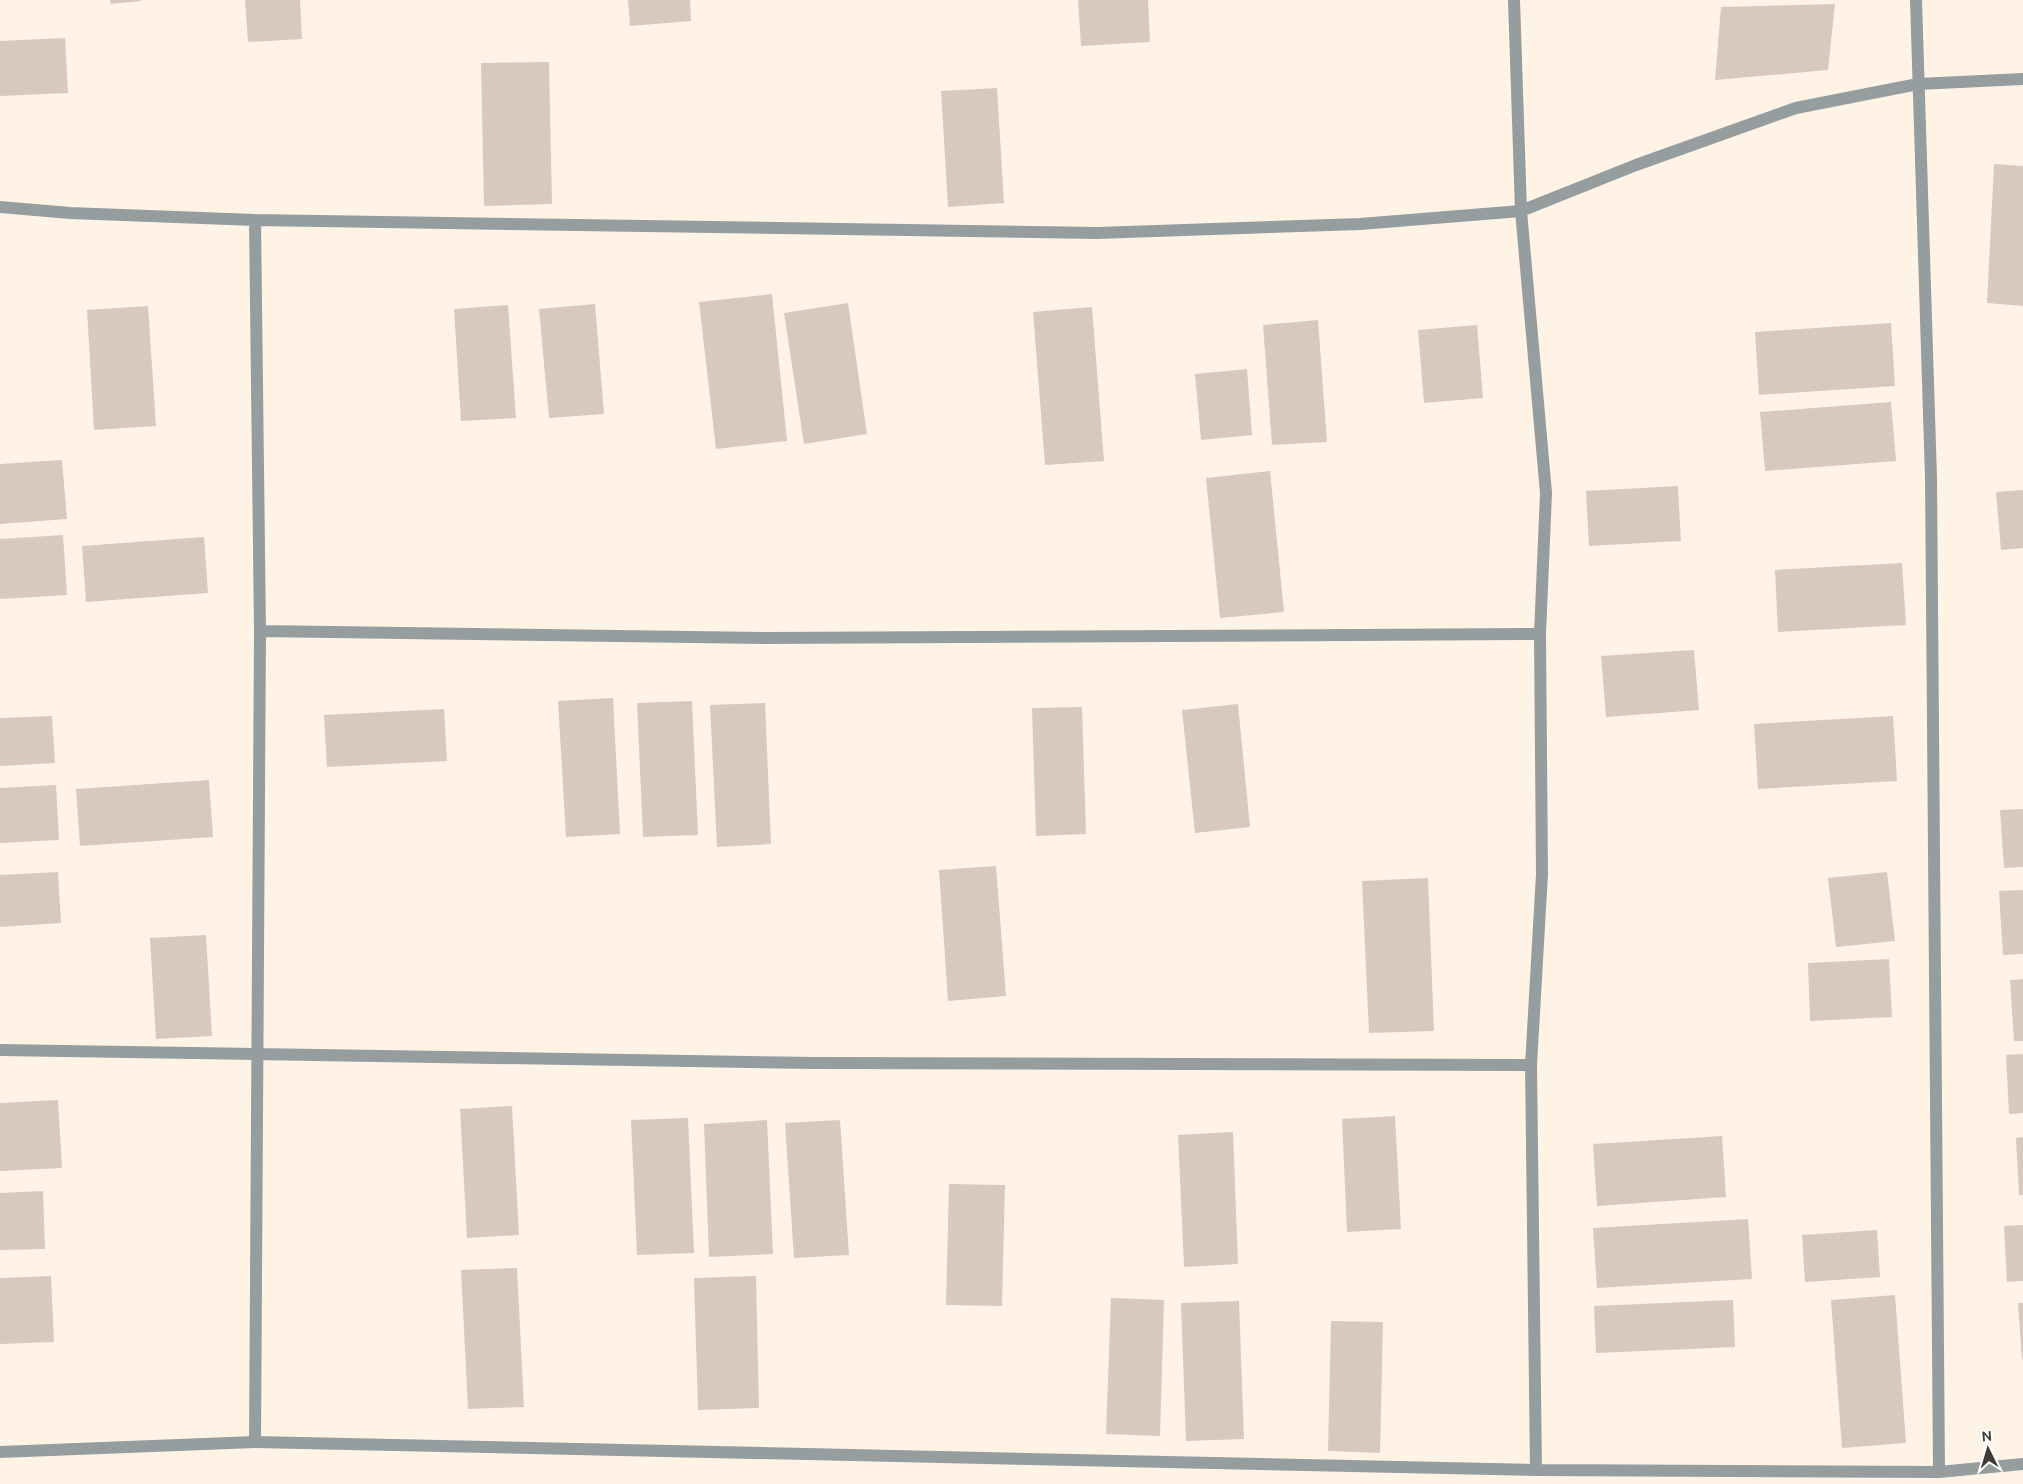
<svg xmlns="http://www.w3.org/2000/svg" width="2023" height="1484" font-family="Ubuntu,sans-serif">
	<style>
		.building { fill: #d5cabd }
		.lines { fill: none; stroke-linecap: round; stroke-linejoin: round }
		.minor { stroke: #959d9f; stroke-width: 12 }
	</style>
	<rect width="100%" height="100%" fill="#fff3e6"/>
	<path class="building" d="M110,0H141V1L111,4Z
		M245,0H300L302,39L248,42Z
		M628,0H690L691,21L630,26Z
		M1078,0H1148L1150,42L1081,46Z
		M1835,4L1828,70L1715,80L1721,7Z
		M65,38L68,93L0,96V41Z
		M549,62L552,204L484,206L481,63Z
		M997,88L1004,203L948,207L941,91Z
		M1994,164L2023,166V306L1987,303Z
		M772,294L787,441L716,449L699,302Z
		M848,303L867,434L804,444L784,313Z
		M595,304L604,414L549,418L539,309Z
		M508,305L516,418L461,421L454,309Z
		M148,306L156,426L94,430L87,310Z
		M1092,307L1104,461L1045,465L1033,312Z
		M1318,320L1327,442L1272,445L1263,325Z
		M1891,323L1895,386L1759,395L1755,332Z
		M1477,325L1483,398L1424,403L1418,330Z
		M1247,369L1252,435L1201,440L1195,374Z
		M1891,402L1896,461L1765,471L1760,412Z
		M62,460L67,519L0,524V464Z
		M1270,471L1284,612L1220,618L1206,478Z
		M1678,486L1681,541L1589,546L1586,491Z
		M2023,490V548L2001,550L1996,492Z
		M63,535L67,595L0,599V539Z
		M204,537L208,593L86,602L82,546Z
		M1902,563L1906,625L1778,632L1775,570Z
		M1694,650L1699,710L1606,717L1601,656Z
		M613,698L620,834L566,837L558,701Z
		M692,701L698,835L643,837L637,703Z
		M765,703L771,844L717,847L710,705Z
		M1238,704L1250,827L1195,833L1182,710Z
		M1082,707L1086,834L1036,836L1032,708Z
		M444,709L447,761L327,767L324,715Z
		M52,716L55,763L0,766V718Z
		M1893,716L1897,781L1758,789L1754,724Z
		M209,780L213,837L80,846L76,789Z
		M56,785L59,840L0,843V788Z
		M2023,809V867L2004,868L2000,810Z
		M996,866L1006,996L948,1001L939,870Z
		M58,872L61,923L0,927V875Z
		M1887,872L1895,941L1836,947L1828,878Z
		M1428,878L1434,1031L1369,1033L1362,881Z
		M2023,890V954L2003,955L1999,891Z
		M206,935L212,1036L156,1039L150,938Z
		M1889,959L1892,1017L1810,1021L1808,963Z
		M2023,979V1041H2014L2010,980Z
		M2023,1054V1113L2009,1114L2006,1055Z
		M58,1100L62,1168L0,1171V1103Z
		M512,1106L519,1235L467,1238L460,1109Z
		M1395,1116L1401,1229L1347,1232L1342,1119Z
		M688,1118L694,1253L637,1255L631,1120Z
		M767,1120L773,1254L709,1257L704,1124Z
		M840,1120L849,1255L794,1258L785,1123Z
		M1233,1132L1238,1264L1184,1267L1178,1135Z
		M1722,1136L1726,1197L1597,1206L1593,1144Z
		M2023,1137V1195H2019L2016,1138Z
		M949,1184L1005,1185L1002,1306L946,1305Z
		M43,1191L45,1249L0,1250V1193Z
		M1748,1219L1752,1279L1597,1288L1593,1228Z
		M2023,1225V1281L2007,1282L2004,1226Z
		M1877,1230L1880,1277L1805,1282L1802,1235Z
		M517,1268L524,1407L468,1409L461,1270Z
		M51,1276L54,1342L0,1344V1278Z
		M756,1276L759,1408L698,1410L694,1278Z
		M1895,1295L1906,1443L1842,1448L1831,1300Z
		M1111,1298L1164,1300L1160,1436L1106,1434Z
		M1733,1300L1735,1347L1596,1353L1594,1306Z
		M1239,1301L1244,1439L1186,1441L1181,1303Z
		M2018,1303H2023V1359L2022,1360Z
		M1331,1321L1383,1322L1380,1453L1328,1451Z"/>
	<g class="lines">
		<path class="minor" d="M1514,0L1521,211L1546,493L1540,634L1542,874L1531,1065L1536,1470
			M1916,0L1931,478L1939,1472
			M0,207L70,213L255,220L1097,233L1360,224L1521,211L1636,165L1796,108L1918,84L2023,79
			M260,631L764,638L1540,634
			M0,1050L816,1063L1531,1065
			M255,1442L260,631L255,220
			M0,1452L255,1442L1536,1470L1939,1472L2023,1464"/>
	</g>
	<g transform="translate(1988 1449) rotate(355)" stroke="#ffffff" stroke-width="4" paint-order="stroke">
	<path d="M0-4L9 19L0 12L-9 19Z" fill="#403b36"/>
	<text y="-8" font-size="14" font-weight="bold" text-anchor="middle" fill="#403b36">N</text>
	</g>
</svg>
